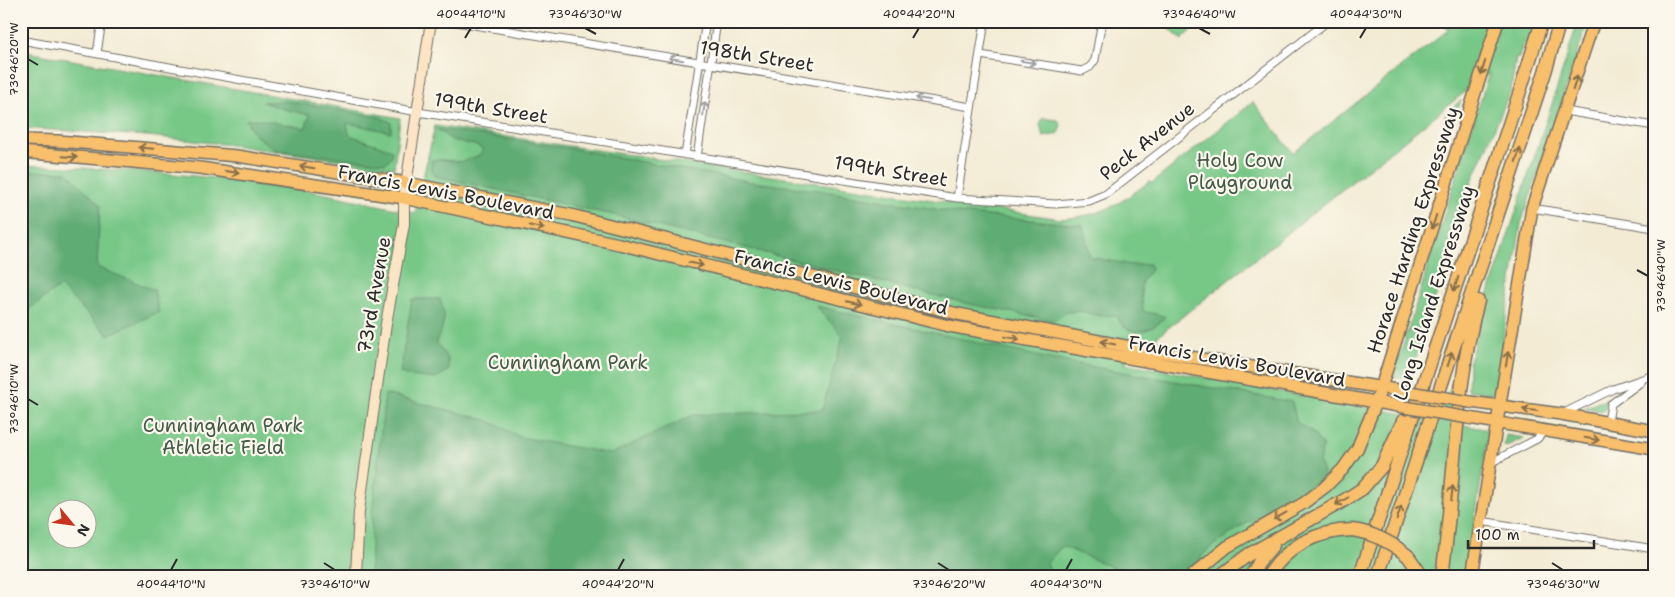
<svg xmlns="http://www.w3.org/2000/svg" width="1675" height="597" font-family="'Shantell Sans',sans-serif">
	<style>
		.green { fill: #77c787; stroke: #517959; fill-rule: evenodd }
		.forest { fill: #61ac74; stroke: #466c50 }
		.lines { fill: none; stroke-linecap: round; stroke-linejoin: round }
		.street-casing { stroke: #716e66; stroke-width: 9 }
		.secondary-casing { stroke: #716e66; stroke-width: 12 }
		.primary-casing { stroke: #716e66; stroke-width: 14 }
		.highway-casing { stroke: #716e66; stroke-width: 15 }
		.street { stroke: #fff; stroke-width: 7 }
		.secondary { stroke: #fce5c4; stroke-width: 10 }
		.primary { stroke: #f8bf6c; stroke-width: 11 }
		.highway { stroke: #f8bf6c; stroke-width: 12 }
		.primary-bridge-casing { stroke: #716e66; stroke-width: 14; stroke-linecap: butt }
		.highway-bridge-casing { stroke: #716e66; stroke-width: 15; stroke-linecap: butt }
		.primary-bridge { stroke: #f8bf6c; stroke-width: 11 }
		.highway-bridge { stroke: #f8bf6c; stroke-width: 12 }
		.oneway { stroke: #a0a0a0 }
		.oneway2 { stroke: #876e48 }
		.ticks { fill: none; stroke: #2b2b2b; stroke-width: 2 }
		.labels { text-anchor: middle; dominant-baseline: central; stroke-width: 4.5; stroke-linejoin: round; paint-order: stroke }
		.street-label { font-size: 19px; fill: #2b2b2b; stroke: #fbf7ec }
		.park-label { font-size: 19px; fill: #425a47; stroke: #fbf7ec }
		.neatline { fill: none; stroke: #2b2b2b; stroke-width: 2 }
		.ticks-label { font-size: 12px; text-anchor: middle; fill: #2b2b2b }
	</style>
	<rect width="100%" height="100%" fill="#fbf7ec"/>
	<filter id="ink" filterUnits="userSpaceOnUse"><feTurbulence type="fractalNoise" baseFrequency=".02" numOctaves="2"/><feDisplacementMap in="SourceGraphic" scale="10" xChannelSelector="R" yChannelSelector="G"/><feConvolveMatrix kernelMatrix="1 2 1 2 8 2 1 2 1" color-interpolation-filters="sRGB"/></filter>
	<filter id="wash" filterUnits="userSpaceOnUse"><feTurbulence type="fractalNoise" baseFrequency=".0096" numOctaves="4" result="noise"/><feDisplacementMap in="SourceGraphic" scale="20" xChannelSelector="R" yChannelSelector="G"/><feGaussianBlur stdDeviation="1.12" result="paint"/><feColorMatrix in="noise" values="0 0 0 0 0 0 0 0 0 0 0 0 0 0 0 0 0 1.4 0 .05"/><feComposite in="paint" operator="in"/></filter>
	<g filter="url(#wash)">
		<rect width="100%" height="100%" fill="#f3ebd4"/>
		<path class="green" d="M1173,21H1199L1182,40L1167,27Z
			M1441,21H1550L1522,46L1519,58H1516L1511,90L1473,179L1409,380L1393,377L1489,73L1124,363L1438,420L1455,375L1458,384L1454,423L1489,430L1466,576H21V165C118,169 215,175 310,191C345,197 380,206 415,213L435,126L1061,219C1103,215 1117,206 1150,181L1152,183L1253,102L1293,153L1448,30ZM58,510H88V540H58Z
			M1578,21H1588L1521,224L1494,394L1468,390L1469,364L1481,317L1552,104Z
			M21,51L400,118L394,168L231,145L148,136L21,128Z
			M1461,100L1454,120L1444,116Z
			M1043,118L1058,120L1061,125L1058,134L1043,137L1040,125Z
			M1607,399L1604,411L1584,408Z
			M1506,435L1524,438L1504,447Z"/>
		<path class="forest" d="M286,101L379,117L391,122V132L347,123L349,135L392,150L391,157L386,163L275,150L255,135L246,120L257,119L305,128L310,115L283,109L262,102Z
			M437,129L574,149L752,182L818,190L959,213L1083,225L1090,257L1132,265L1149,264L1151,269C1149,274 1147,274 1144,278C1138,287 1143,301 1143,311C1151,314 1157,313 1165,317C1150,334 1126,339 1116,315L1099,316L1081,311L1067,312L1054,321L965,303L618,216L434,176L431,166L432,160C443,158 454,163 465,161C470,160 474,156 480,155L483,149L474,145L453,141Z
			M21,171L67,172L100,205L97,267L154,290L159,312L108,335L60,286L21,315Z
			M412,299H440C447,318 444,325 436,342L448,359L449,370L435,379L410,376L400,373Z
			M816,306L1050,359L1292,402L1297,423L1312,432L1323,446L1319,462L1324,476L1282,505L1243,525L1209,549L1181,576H1111L1114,568L1062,546L1046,564L1056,576H370L372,514L385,394L487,420L520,437L611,454L694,415L822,410L843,336Z"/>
	</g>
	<g filter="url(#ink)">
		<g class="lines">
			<defs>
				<path id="street" d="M450,21L971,107
					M21,40L418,112L957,198L1056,204L1089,201L1106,194L1328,21
					M97,53L102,21
					M980,55L1082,71L1090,67L1095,60L1102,21
					M1565,111L1654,126
					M685,155L706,21
					M697,157L717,21
					M957,198L985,21
					M1532,208L1654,228
					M1562,414L1613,389L1654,375
					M1608,422L1611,404L1641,382
					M1490,463L1537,439L1544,431
					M1481,521L1654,549"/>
				<path id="secondary" d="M356,576L359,511L386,324L404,224V198L431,21"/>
				<path id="primary" d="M21,140L58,141L237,156L407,183L571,215L958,314L1146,350L1403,391
					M21,152L200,168L404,198L619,244L949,326L1398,406
					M1470,402L1561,414L1654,431
					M1469,418L1654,449
					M1192,576L1227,547L1304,503L1325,487L1343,469L1357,449L1376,403L1498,21
					M1472,576L1532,208L1594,21"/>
				<path id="highway" d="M1408,556L1422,576
					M1220,576L1248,555L1343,501L1362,489L1382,466L1403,421
					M1251,576L1261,559L1273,545
					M1268,576C1288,545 1316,531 1352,530
					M1360,576L1521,88L1542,21
					M1378,576L1545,72L1560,21
					M1442,576C1455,484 1454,390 1478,301"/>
			</defs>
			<use href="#street" class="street-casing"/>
			<use href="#secondary" class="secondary-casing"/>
			<use href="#primary" class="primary-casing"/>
			<use href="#highway" class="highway-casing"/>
			<use href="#street" class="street"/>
			<use href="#secondary" class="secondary"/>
			<use href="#primary" class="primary"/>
			<use href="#highway" class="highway"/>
			<defs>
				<path id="primary-bridge" d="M1403,391L1470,402
					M1398,406L1469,418"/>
				<path id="highway-bridge" d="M1352,530C1374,533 1391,542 1408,556"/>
			</defs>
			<use href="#primary-bridge" class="primary-bridge-casing"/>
			<use href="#highway-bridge" class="highway-bridge-casing"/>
			<use href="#primary-bridge" class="primary-bridge"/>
			<use href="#highway-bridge" class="highway-bridge"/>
		</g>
		<defs><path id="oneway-shaft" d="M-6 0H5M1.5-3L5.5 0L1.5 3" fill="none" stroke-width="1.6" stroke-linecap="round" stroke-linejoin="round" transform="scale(1.25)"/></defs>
		<g class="oneway">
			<use href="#oneway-shaft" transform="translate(676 59) rotate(-170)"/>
			<use href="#oneway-shaft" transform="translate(1028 62) rotate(9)"/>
			<use href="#oneway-shaft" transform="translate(923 99) rotate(-171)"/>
			<use href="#oneway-shaft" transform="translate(704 109) rotate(-82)"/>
		</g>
		<g class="oneway2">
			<use href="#oneway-shaft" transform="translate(1483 68) rotate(108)"/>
			<use href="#oneway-shaft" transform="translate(1575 83) rotate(-72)"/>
			<use href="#oneway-shaft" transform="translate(146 148) rotate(-175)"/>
			<use href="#oneway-shaft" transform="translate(1518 155) rotate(-72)"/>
			<use href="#oneway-shaft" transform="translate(70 157) rotate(5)"/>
			<use href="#oneway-shaft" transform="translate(307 167) rotate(-171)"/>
			<use href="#oneway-shaft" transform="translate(232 172) rotate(7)"/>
			<use href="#oneway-shaft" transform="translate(1434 222) rotate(108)"/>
			<use href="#oneway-shaft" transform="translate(537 227) rotate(12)"/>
			<use href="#oneway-shaft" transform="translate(696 264) rotate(14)"/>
			<use href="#oneway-shaft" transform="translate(1456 284) rotate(108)"/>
			<use href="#oneway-shaft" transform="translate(854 303) rotate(14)"/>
			<use href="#oneway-shaft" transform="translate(1012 338) rotate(10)"/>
			<use href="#oneway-shaft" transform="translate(1108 343) rotate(-169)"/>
			<use href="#oneway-shaft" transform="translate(1450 359) rotate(-72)"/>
			<use href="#oneway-shaft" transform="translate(1507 359) rotate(-81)"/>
			<use href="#oneway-shaft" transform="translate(1530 410) rotate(-173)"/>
			<use href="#oneway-shaft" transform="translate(1592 439) rotate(9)"/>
			<use href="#oneway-shaft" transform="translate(1452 493) rotate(-84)"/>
			<use href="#oneway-shaft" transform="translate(1342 501) rotate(150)"/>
			<use href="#oneway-shaft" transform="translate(1399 513) rotate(-72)"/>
			<use href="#oneway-shaft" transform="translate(1280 516) rotate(151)"/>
		</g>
	</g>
	<path class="ticks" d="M585,28L596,34M1199,28L1210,34M465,38L471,28M913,38L919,28M1360,38L1366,28M28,59L38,65M1637,270L1648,276M28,399L38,405M324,563L335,570M938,563L949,570M1552,563L1563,570M171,570L177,559M618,570L624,559M1066,570L1072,559"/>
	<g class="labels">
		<g class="street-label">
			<text transform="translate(757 56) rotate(9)">198th Street</text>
			<text transform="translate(491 108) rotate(9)">199th Street</text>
			<text transform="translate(1147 141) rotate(-38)">Peck Avenue</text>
			<text transform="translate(891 171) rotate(9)">199th Street</text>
			<text transform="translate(446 192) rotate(11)">Francis Lewis Boulevard</text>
			<text transform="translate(1413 230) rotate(-72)">Horace Harding Expressway</text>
			<text transform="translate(841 282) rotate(14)">Francis Lewis Boulevard</text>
			<text transform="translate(1434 293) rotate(-72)">Long Island Expressway</text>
			<text transform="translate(374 295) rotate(-80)">73rd Avenue</text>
			<text transform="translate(1237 361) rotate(10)">Francis Lewis Boulevard</text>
		</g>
		<g class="park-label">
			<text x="1240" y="160">Holy Cow<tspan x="1240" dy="22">Playground</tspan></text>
			<text x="568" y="362">Cunningham Park</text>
			<text x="223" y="425">Cunningham Park<tspan x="223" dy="22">Athletic Field</tspan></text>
		</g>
	</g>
	<rect width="1675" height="597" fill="none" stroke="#fbf7ec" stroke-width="55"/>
	<g transform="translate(72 524) rotate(119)"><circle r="24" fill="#fbf7ec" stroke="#a8a59f"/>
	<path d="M0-4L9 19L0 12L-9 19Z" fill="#c8321e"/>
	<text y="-8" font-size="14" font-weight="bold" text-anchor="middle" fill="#2b2b2b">N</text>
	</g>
	<path d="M1468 540v8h126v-8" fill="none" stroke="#2b2b2b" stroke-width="2.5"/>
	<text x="1475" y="540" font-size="15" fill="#2b2b2b" stroke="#fbf7ec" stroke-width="4" paint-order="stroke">100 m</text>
	<rect x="28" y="28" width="1620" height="542" class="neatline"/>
	<g class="ticks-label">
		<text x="471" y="18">40°44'10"N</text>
		<text x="585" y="18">73°46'30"W</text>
		<text x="919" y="18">40°44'20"N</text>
		<text x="1199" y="18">73°46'40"W</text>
		<text x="1366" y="18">40°44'30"N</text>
		<text transform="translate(14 59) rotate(-90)" y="4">73°46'20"W</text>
		<text transform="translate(1661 276) rotate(-90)" y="4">73°46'40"W</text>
		<text transform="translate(14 399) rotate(-90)" y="4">73°46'10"W</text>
		<text x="171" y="588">40°44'10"N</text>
		<text x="335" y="588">73°46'10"W</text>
		<text x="618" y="588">40°44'20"N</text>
		<text x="949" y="588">73°46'20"W</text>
		<text x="1066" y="588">40°44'30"N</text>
		<text x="1563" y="588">73°46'30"W</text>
	</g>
</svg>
